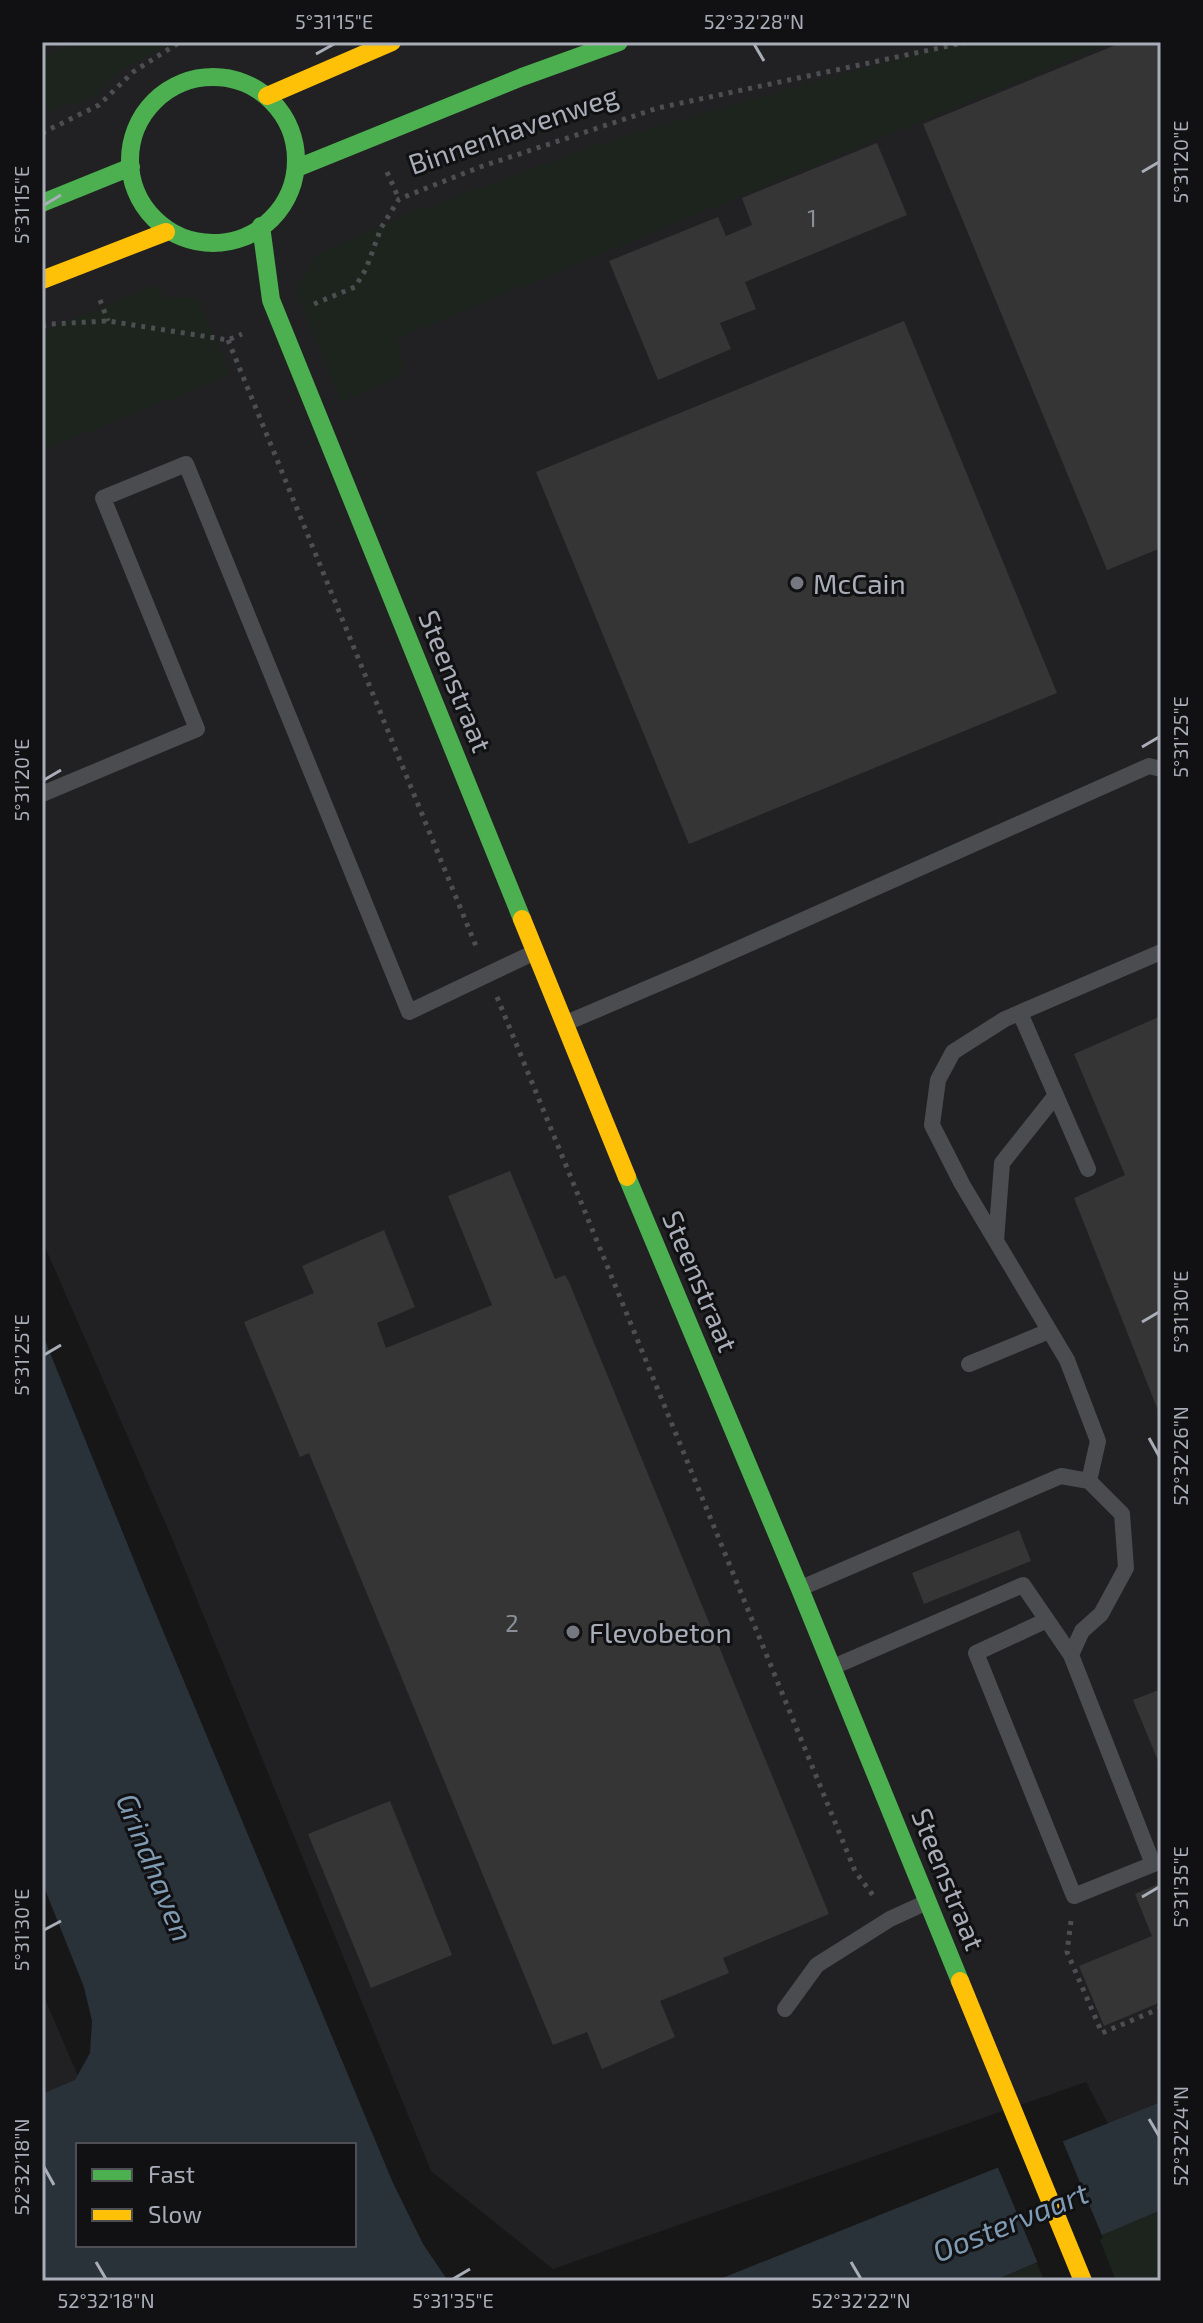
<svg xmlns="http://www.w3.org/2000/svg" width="1203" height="2323" font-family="'Exo 2',sans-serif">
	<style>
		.built { fill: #212123 }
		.green { fill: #1d241e }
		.water { fill: #2a3239; fill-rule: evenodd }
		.pier { fill: #171717 }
		.building { fill: #353536 }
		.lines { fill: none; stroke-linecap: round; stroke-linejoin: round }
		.path { stroke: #4d4e52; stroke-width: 5; stroke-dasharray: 4 6; stroke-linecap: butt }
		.lane { stroke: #4b4c50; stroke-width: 16 }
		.fast { stroke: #4caf50; stroke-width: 18 }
		.slow { stroke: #ffc107; stroke-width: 18 }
		.ticks { fill: none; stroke: #a8adb8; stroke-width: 3 }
		.poi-dot { fill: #757880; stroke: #111113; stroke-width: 3 }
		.labels { text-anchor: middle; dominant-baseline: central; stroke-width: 6; stroke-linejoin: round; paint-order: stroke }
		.number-label { font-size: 24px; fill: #8b8f98 }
		.street-label { font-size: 28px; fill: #a8adb8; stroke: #111113 }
		.poi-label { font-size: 28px; fill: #a8adb8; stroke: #111113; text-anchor: start }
		.water-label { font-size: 30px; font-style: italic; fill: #7f9bb3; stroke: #111113 }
		.neatline { fill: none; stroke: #a8adb8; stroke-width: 3 }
		.ticks-label { font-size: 20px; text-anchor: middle; fill: #a8adb8 }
	</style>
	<rect width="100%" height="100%" fill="#171717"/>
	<path class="built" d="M42,42H1161V2224L1086,2082L553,2269L431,2171L171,1536L42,1240Z
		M42,1992L98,2123L42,2143Z"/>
	<path class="green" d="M76,42H182L156,52L118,72L95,97L42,112V56Z
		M955,42H1113L396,339C399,352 406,362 401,376L341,402L296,292L316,254L415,211L623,136Z
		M156,285L166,297L197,298L231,375L42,450V332Z
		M1161,2210V2281H1116L1098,2235Z
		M1037,2263L1044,2281H993Z"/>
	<path class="water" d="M42,1333L146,1590L393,2183L423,2244L448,2281H42V2094L75,2080L90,2053L92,2021L84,1987L42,1882ZM78,2145H354V2245H78Z
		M1161,2102V2210L993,2281H715Z"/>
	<path class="pier" d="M1061,2137L1103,2238L1039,2266L996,2163Z"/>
	<path class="building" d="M1123,42H1161V548L1107,570L923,124Z
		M877,143L907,215L745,282L756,309L720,323L731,349L658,380L609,261L718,217L726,236L752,225L742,198Z
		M904,321L1057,693L689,844L536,472Z
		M1161,1016V1418L1074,1198L1125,1175L1074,1054Z
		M510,1171L555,1279L565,1275L569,1282L829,1914L723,1958L729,1973L660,2001L675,2037L602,2069L587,2032L553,2045L309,1453L300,1457L244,1322L314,1293L302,1266L384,1230L415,1307L377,1323L386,1348L492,1305L448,1196Z
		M1019,1530L1031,1561L924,1604L912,1573Z
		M1161,1689V1768L1133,1700Z
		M390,1801L452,1955L371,1988L308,1834Z
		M1161,1883V2002L1104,2026L1079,1966L1152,1936L1135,1894Z"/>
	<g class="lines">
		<path class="path" d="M42,133L99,105L133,72L180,42
			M387,172L399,199
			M100,300L108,321
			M314,304L355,287L366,269L381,228L399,199L480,167L658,108L967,42
			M42,326L50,324L108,321L228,340L242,334
			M228,340L478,951
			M497,997L855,1871L875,1898
			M1071,1921L1067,1952L1102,2033L1161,2008"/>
		<path class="lane" d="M42,794L197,729L103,498L186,464L409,1012L535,952
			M1020,1013L1088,1169
			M566,1023L695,968L1149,766L1161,769
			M996,1241L1002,1163L1056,1095
			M969,1364L1049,1331
			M1089,1481L1098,1441L1067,1360L962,1184L932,1125L938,1080L953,1052L1005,1019L1161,952
			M801,1588L1061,1476L1089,1481L1122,1514L1126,1568L1101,1614L1082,1631L1071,1655L1153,1864
			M1047,1620L976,1653L1074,1896L1161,1861
			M833,1667L1023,1585L1071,1655
			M785,2009L817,1965L890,1919L927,1902"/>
		<path class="fast" d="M130 160a83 83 0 1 1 166 0a83 83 0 1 1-166 0Z
			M297,168L522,77L619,42
			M42,203L131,167
			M261,226L271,300L522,919
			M627,1177L800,1589L960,1981"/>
		<path class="slow" d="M267,96L392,42
			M42,280L166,232
			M522,919L627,1177
			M960,1981L1083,2281"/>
	</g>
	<path class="ticks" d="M754,44L764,61M316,54L334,44M1142,172L1159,162M44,205L61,195M1142,747L1159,737M44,780L61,770M1142,1322L1159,1312M44,1355L61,1345M1149,1438L1159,1456M1142,1897L1159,1887M44,1930L61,1921M1149,2119L1159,2136M44,2167L54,2185M96,2262L106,2279M851,2262L861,2279M453,2279L470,2269"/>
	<g class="poi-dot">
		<circle cx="797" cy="583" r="8"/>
		<circle cx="573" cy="1632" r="8"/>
	</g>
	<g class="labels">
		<g class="number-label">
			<text x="812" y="217">1</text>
			<text x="512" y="1622">2</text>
		</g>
		<g class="street-label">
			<text transform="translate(513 129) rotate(-19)">Binnenhavenweg</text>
			<text transform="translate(456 681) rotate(68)">Steenstraat</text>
			<text transform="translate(701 1281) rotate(67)">Steenstraat</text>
			<text transform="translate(949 1879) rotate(68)">Steenstraat</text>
		</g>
		<g class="poi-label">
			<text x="813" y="583">McCain</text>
			<text x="589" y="1632">Flevobeton</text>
		</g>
		<g class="water-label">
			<text transform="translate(156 1867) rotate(68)">Grindhaven</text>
			<text transform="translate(1010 2221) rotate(-22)">Oostervaart</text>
		</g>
	</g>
	<rect width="1203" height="2323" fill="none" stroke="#111113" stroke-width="88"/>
	<rect x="76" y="2143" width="280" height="104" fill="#111113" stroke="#4d4f55" stroke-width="2"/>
	<rect x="92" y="2169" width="40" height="12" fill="#4caf50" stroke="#4d4f55" stroke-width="2"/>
	<text x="148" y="2183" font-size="24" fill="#a8adb8">Fast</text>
	<rect x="92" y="2209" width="40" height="12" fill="#ffc107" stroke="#4d4f55" stroke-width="2"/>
	<text x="148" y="2223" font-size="24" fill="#a8adb8">Slow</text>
	<rect x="44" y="44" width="1115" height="2235" class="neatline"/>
	<g class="ticks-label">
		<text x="334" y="29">5°31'15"E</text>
		<text x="754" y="29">52°32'28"N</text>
		<text transform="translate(1181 162) rotate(-90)" y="7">5°31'20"E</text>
		<text transform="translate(22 205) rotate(-90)" y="7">5°31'15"E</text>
		<text transform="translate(1181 737) rotate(-90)" y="7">5°31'25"E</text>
		<text transform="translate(22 780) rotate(-90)" y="7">5°31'20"E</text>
		<text transform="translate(1181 1312) rotate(-90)" y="7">5°31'30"E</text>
		<text transform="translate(22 1355) rotate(-90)" y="7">5°31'25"E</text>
		<text transform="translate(1181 1456) rotate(-90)" y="7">52°32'26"N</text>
		<text transform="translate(1181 1887) rotate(-90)" y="7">5°31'35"E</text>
		<text transform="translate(22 1930) rotate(-90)" y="7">5°31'30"E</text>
		<text transform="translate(1181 2136) rotate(-90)" y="7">52°32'24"N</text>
		<text transform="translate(22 2167) rotate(-90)" y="7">52°32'18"N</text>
		<text x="106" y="2308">52°32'18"N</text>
		<text x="453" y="2308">5°31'35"E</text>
		<text x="861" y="2308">52°32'22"N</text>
	</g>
</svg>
